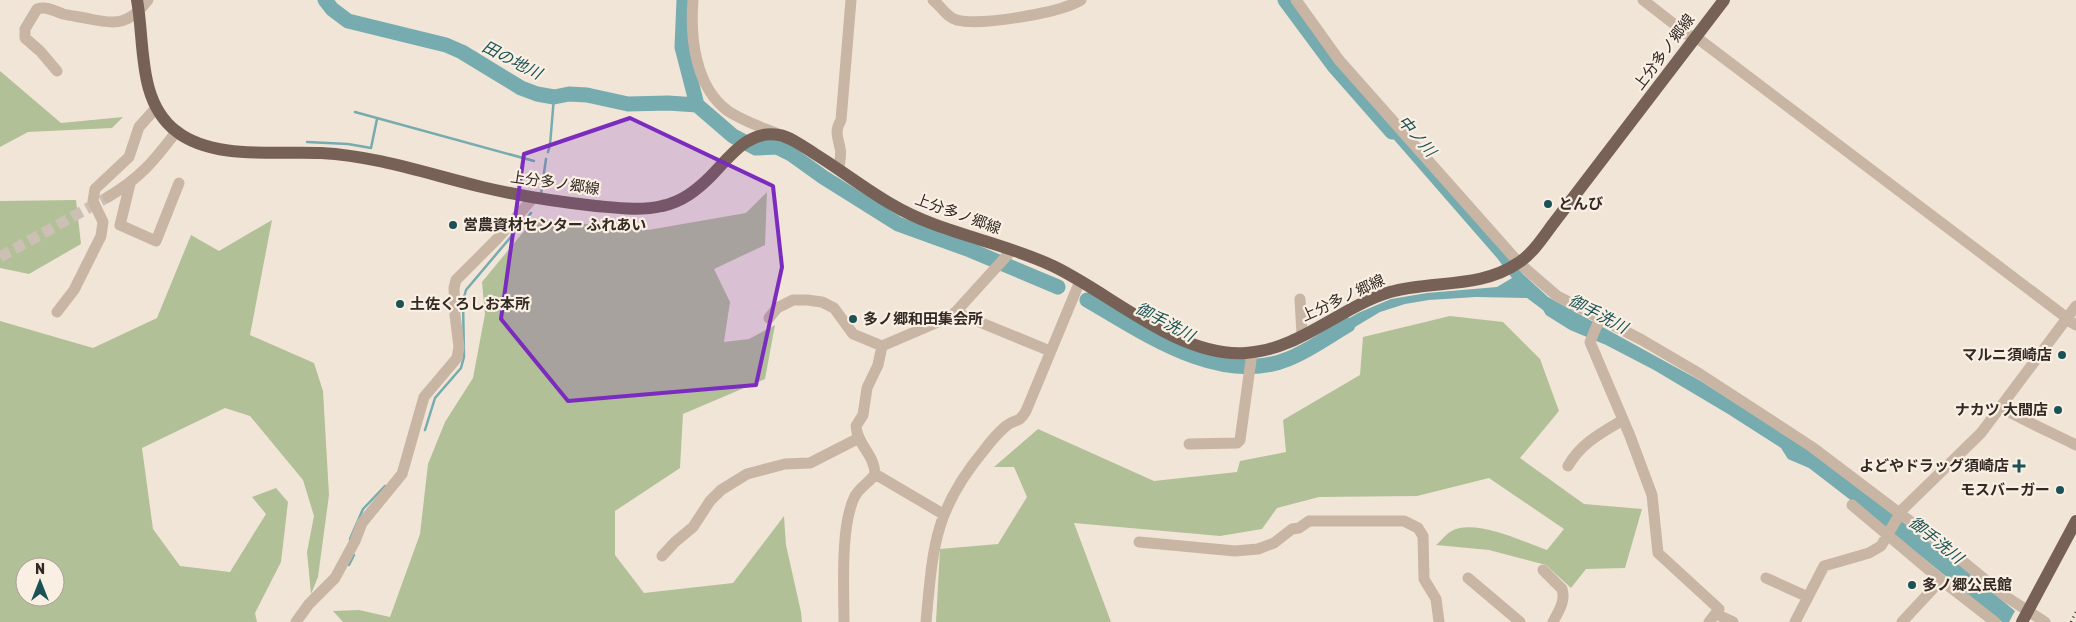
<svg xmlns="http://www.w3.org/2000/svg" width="2076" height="622" font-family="Rubik,'Noto Sans JP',sans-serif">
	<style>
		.green { fill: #b2c097; fill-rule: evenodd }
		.water { fill: #76acaf }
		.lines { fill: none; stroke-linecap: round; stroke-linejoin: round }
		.stream { stroke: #76acaf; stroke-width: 2.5 }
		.river { stroke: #76acaf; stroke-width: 15 }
		.minor-tunnel { stroke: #cbc0b3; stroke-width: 11; stroke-dasharray: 11 5.5; stroke-linecap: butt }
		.minor { stroke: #c9b5a3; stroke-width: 11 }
		.major { stroke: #776156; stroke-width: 12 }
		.rail { stroke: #342a25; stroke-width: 2.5; stroke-dasharray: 1 4; stroke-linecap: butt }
		.marked { fill: #7b2cbf; fill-opacity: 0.2; stroke: #7b2cbf; stroke-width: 4; stroke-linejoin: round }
		.poi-dot { fill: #1a5256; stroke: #f9efe3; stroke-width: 2 }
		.labels { text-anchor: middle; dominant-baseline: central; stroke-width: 4.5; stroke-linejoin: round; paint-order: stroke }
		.street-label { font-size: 15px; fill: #342a25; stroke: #f9efe3 }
		.poi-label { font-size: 15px; font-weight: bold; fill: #342a25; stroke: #f9efe3; text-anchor: start }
		.water-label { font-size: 16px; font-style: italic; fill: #1a5256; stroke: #f9efe3 }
	</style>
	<rect width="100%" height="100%" fill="#f1e5d7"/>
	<path class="green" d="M0,71L61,123L123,117L112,128L28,132L0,147Z
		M767,192L765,245L714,269L730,302L724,342L749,339L775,325L765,379L683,414L680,468L615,511V555L644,593L733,583L784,516L786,545L801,612L802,622H343L333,611L359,610L390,617L420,534L428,464L445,422L473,378L485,314L482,282L534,219L648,230L746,213Z
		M76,200L81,244L29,274L0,268V201Z
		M272,220L250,335L314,363L323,391L329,495L318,577L311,594L307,552L314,516L303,480L250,416L225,408L142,448L153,529L180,566L230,572L266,514L252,497L276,488L288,502L281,562L255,613L257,622H0V321L93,348L157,318L191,235L219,251ZM25,567H55V597H25Z
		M1450,316L1503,322L1540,359L1559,411L1520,458L1584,504L1642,509L1625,568L1586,569L1571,588L1546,565L1489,550L1436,545C1441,541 1445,535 1450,532C1473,517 1523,542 1547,550L1564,529L1489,478L1417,496L1319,497L1277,508L1262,529L1220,536L1074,523L1111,622H936L940,549L998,544L1027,497L1014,467H994L1038,429L1154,481L1237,472L1240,461L1286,452L1283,420L1360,375L1363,337Z"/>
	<path class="water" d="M1382,114L1523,274L1548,297L1699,380L1807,449L1958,564L2015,611L2009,622H2002L1879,522L1809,468L1788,459L1781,448L1728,414L1654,370L1606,345L1570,330L1546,315L1543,310L1527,298L1476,297L1429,300L1405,304L1380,312L1335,339L1329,330L1358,313L1391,299L1427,293L1497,287L1512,278L1497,258L1376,119Z"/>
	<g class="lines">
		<path class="stream" d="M355,112L534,161
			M307,142L348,144L371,148L377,119
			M548,152L550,145L554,97
			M541,194L546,159
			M425,430L435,398L461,368L464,357L463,301L466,290L531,213
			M350,539L363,509L385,486
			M349,565L354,555"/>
		<path class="river" d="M325,0L332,9L348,21L446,45L462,52L521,88L537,94L554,97L569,94L587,95L628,104L668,103L697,105
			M684,0L682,47L697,105L733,136L756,148L777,147L791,154L823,177L898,224L970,250L1058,287
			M1285,0L1334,66L1392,132
			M1087,300C1144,333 1220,387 1288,359C1309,351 1329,336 1348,325"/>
		<path class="minor-tunnel" d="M0,257L108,197"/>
		<path class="minor" d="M693,0C690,37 695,87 728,111C743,121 761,127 778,134
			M933,0C941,6 947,18 957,20C981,26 1060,13 1081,0
			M1296,0L1339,60L1519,263L1557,296L1642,340L1700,374L1812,447L1960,559L2005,596L2045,622
			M1643,0L1688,35L1696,37L2063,315L2066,319L2076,325
			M57,71L40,51L25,38V29L37,9C47,6 54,11 63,14C72,16 81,17 90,19C117,25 130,24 148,0
			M839,169C839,163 842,154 840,148C838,137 834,132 841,120L851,0
			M130,184L120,225L156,241L179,183
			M108,197C140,178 154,161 176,132
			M1300,299L1302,335
			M57,312L74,290L101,236L103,222L93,201L95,189L129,157L139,127L156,108
			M955,312L1050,351
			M769,318L777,308L793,300H807L822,302L834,308L853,334L882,346
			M1600,318L1590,342L1630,436L1652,495L1658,553L1719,609L1709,622
			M2000,407C2025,421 2050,432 2076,445
			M1189,444L1237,443L1240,440L1252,353
			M1568,466C1581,443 1601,433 1623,420
			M875,474L943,514
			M1852,505L1941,580L1995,622
			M1139,542L1235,551L1258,549L1274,543L1292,529L1299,528L1309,521H1404L1418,528L1423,536L1424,579L1436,599L1439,622
			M662,556L675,542L693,527L710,501L721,490L747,474L785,464L810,463L859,438
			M1543,570L1562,589C1566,601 1558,612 1553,622
			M1468,578L1520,622
			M1766,578L1808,597
			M1716,614L1733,622
			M296,622L309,604L335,578L355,541L362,523L402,474L424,397L457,358L459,347L455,315L454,288L456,280L498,238L533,198
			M844,622C844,589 840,525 855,496C860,487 870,482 875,474C875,455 857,445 856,426L863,415L867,388L878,365L882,346L952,316L1012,250
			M926,622C933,546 934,510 985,449C991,441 998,433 1006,426C1015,418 1018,425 1026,411L1080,281
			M1795,622L1824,566L1869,553L1881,546L1902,510L1981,433L2076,306
			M1902,622L1941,580"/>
		<path class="major" d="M137,0C145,43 137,101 176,131C212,160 276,151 321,153C377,156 428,174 482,187C520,196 558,202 596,206C618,208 641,211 662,206C682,202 697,190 711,176C729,158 748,129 779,135C791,137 804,147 815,154C841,170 865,189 891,204C941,234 1001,241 1053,266C1112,294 1179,358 1246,353C1299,350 1340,307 1390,292C1432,280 1480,289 1518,263C1534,253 1545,234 1556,220L1724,0
			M2022,622L2076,521"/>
		<path class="rail" d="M2071,622L2076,612"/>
	</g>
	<path class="marked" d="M630,118L773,186L782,267L756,385L568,401L501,319L524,154Z"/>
	<g class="poi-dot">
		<circle cx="1548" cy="204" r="5"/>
		<circle cx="453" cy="225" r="5"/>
		<circle cx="400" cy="304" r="5"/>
		<circle cx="853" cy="319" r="5"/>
		<circle cx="2062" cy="355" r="5"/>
		<circle cx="2058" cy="410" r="5"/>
		<path d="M2016.5 458.5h5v5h5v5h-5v5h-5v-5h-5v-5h5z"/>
		<circle cx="2060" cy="490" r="5"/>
		<circle cx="1912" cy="585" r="5"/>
	</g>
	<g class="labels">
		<g class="street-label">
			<text transform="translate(1664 52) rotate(-53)">上分多ノ郷線</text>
			<text transform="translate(555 183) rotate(8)">上分多ノ郷線</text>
			<text transform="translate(958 214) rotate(20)">上分多ノ郷線</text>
			<text transform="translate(1343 298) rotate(-25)">上分多ノ郷線</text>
		</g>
		<g class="poi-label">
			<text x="1558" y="204">とんび</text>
			<text x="463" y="225">営農資材センター ふれあい</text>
			<text x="410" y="304">土佐くろしお本所</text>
			<text x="863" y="319">多ノ郷和田集会所</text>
			<text x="2052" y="355" text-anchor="end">マルニ須崎店</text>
			<text x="2048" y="410" text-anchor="end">ナカツ 大間店</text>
			<text x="2009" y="466" text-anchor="end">よどやドラッグ須崎店</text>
			<text x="2050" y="490" text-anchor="end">モスバーガー</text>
			<text x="1922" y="585">多ノ郷公民館</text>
		</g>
		<g class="water-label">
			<text transform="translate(512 60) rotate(27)">田の地川</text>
			<text transform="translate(1417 136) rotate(49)">中ノ川</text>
			<text transform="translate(1598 314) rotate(28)">御手洗川</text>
			<text transform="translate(1165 322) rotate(28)">御手洗川</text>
			<text transform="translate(1936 540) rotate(39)">御手洗川</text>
		</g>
	</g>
	<g transform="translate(40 582)"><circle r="24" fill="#f9efe3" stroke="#aaa097"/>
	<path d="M0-4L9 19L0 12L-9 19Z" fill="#1a5256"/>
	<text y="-8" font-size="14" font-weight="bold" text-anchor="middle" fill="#342a25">N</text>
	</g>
</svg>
